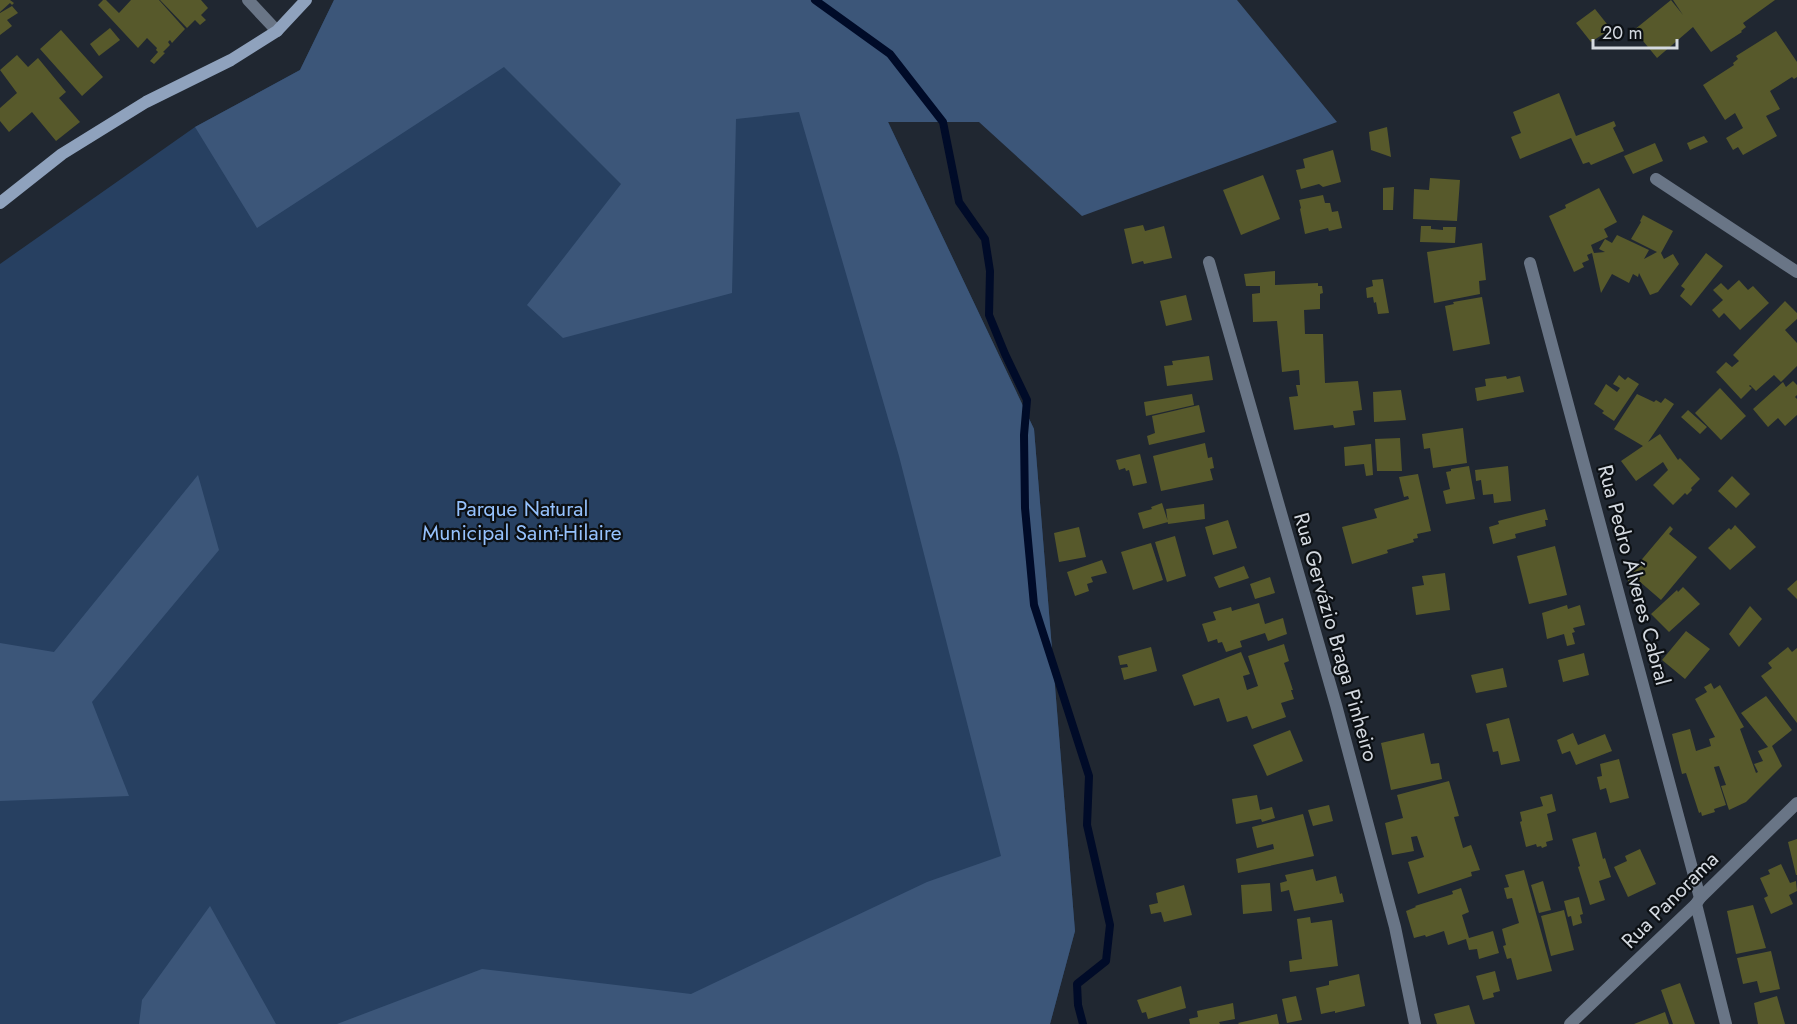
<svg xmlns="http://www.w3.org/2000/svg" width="1797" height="1024" font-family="Jost,sans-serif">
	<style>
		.green { fill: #274061 }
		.forest { fill: #3c5679 }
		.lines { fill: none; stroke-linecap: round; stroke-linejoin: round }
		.stream { stroke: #000b28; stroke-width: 8 }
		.building { fill: #57592b }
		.minor { stroke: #697586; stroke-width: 12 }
		.tertiary { stroke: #697586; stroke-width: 12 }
		.secondary { stroke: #8fa2bd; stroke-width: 12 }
		.labels { text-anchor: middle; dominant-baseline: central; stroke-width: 4.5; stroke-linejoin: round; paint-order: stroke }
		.park-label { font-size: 21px; fill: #96c2fd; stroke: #0c1014 }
		.street-label { font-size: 21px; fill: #d4d9e0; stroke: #0c1014 }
	</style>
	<rect width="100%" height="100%" fill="#202731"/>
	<path class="green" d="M334,0L872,88L1034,429L1075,931L1050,1024H0V264L195,127L300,70Z"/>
	<path class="forest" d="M334,0H1237L1337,122L1082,216L979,122H888L1034,429L1075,931L1050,1024H337L482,969L691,994L927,882L1001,856L899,456L799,112L736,119L732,293L563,338L527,305L621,184L504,67L257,228L195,127L300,70Z
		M198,475L219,550L92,702L129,796L0,801V643L54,652Z
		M210,906L276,1024H139L142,1000Z"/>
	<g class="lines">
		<path class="stream" d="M815,0L890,54L943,122L959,202L985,239L990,271L989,315L1005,354L1027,400L1024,435L1025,508L1034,605L1089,776L1087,825L1110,925L1106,961L1077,984L1078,1005L1083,1024"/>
	</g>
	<path class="building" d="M0,0H10L14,3L12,5L10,3L0,12Z
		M103,0H106L119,13L131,0H159L185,29L172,43L170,40L168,42L170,45L163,52L165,53L154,64L150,61L158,52L156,50L157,48L147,38L138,48L98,5Z
		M160,0H201L208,8L201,15L206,20L200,25L195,20L187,28Z
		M1671,0L1683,15L1673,0H1775L1743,23L1746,27L1741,31L1742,32L1711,52L1693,27L1657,58L1634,30Z
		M12,6L18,13L7,20L12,26L0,35V13Z
		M1595,9L1611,29L1591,42L1576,23Z
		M110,28L120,40L99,56L90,44Z
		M61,30L103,77L82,96L40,49Z
		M1776,31L1797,62V77L1794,79L1792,77L1770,91L1780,109L1766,116L1777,136L1743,155L1738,147L1733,150L1726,138L1743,128L1735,113L1725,120L1703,85L1734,65L1733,63L1738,59L1736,56Z
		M17,55L28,67L38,58L66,92L59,98L80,122L56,141L32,112L9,132L0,121V108L17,93L0,70Z
		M1559,93L1576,136L1614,121L1616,126L1613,128L1624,151L1591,165L1589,162L1583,164L1571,138L1520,159L1511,137L1521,133L1513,112Z
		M1387,127L1391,157L1371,150L1369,132Z
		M1704,136L1708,142L1690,150L1687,143Z
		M1655,143L1663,161L1633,174L1624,156Z
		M1333,150L1341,182L1323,187L1319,184L1301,189L1296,170L1305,168L1303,159Z
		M1263,175L1280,219L1241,235L1223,190Z
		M1430,178L1460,180L1457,221L1413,219L1414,189L1429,190Z
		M1394,187L1393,210H1383V188Z
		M1599,188L1617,222L1604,229L1608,237L1591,245L1594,253L1605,252L1599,249L1605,239L1612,243L1617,235L1649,250L1644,259L1657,252L1631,239L1641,222L1640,221L1643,215L1673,231L1661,253L1664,259L1673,254L1679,264L1658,292L1650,295L1639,273L1638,277L1633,274L1629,283L1612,274L1601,293L1592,253L1587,255L1589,260L1582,263L1584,267L1574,272L1549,216L1566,208L1565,205Z
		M1323,195L1325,203H1330L1332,212L1338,211L1342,228L1329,231L1328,228L1305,234L1300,209L1301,208L1299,200Z
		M1143,225L1145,231L1164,226L1172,258L1144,264L1143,261L1132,264L1124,229Z
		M1421,226H1431V229L1443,230V227H1456L1455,243L1420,242Z
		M1482,243L1486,280L1479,281L1480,294L1434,303L1427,252Z
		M1706,253L1723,266L1691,306L1680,296L1685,289L1681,286Z
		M1275,271V285L1318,283V286H1322L1323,293L1320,294V309L1304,310L1305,334H1323L1325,383L1358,381L1362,410L1353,411L1355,425L1334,428L1333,425L1294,430L1289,397L1298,396L1296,385H1300L1299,370L1282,372L1277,321L1253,322L1252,294L1260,293V286H1246L1244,274Z
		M1383,279L1389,313L1378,314L1376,302L1374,303L1373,297L1367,298L1366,288L1373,286L1372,280Z
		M1739,280L1748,290L1753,286L1769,303L1740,330L1724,313L1719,318L1712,310L1723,300L1713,290L1721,283L1728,290Z
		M1186,295L1192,320L1166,326L1160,301Z
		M1482,297L1490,344L1453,351L1445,306L1454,304L1453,302Z
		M1785,301L1797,313V319L1785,330L1797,343V366L1781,382L1774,375L1756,391L1750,385L1749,386L1752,388L1741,399L1716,372L1726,362L1732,367L1739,361L1733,355Z
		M1209,356L1213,380L1167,386L1164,366L1173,365L1172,361Z
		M1619,375L1625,380L1628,377L1639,384L1614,421L1602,413L1604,411L1594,404L1606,384L1617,392L1620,388L1613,384Z
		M1506,376L1507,379L1520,376L1524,392L1477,401L1475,388L1486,386L1485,379Z
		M1793,381L1797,385V395L1795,397L1797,399V415L1785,426L1778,418L1768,427L1753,409L1783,382L1786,387Z
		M1720,388L1746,416L1721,440L1695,413Z
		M1401,390L1406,420L1374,422L1373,392Z
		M1192,394L1194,405L1146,416L1144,402Z
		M1637,394L1654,402L1656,400L1661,403L1665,398L1674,404L1648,442L1660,434L1678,460L1680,458L1700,479L1691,488L1692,490L1687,495L1685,493L1673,505L1653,485L1668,470L1663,462L1636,481L1621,461L1643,446L1614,429Z
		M1199,405L1205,432L1149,445L1147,436L1155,433L1152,416Z
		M1688,410L1707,427L1700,434L1681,417Z
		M1463,428L1467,463L1433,468L1430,448L1424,449L1422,434Z
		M1400,438L1402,471H1377L1375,439Z
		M1205,443L1208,458L1212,457L1214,468L1210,469L1213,480L1161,491L1153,456Z
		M1371,444L1373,475L1366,476L1364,464L1345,466L1344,447Z
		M1140,454L1147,483L1133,486L1129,470L1126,471L1125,468L1119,470L1116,460Z
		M1469,466L1475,499L1446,504L1443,491L1450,489L1446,472L1451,471V469Z
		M1508,466L1511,501L1494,503L1493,494L1483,495L1481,480L1476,481L1475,470Z
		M1418,474L1431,531L1417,534L1418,538L1413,539L1414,542L1387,550L1388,553L1352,564L1342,527L1377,518L1374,509L1409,499L1408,496L1404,497L1399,477Z
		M1732,476L1750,494L1736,508L1718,491Z
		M1162,503L1168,522L1143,529L1138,513L1152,509L1151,507Z
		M1204,504L1205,519L1168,524L1166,509Z
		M1545,509L1548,520H1545L1546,526L1515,534L1516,538L1493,544L1489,527L1499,524L1498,521Z
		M1228,520L1237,548L1213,555L1205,527Z
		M1735,525L1756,547L1730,570L1708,548L1729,528L1731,530Z
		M1670,526L1673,529L1669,534L1697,557L1661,600L1639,581L1631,590L1627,577Z
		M1079,527L1086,557L1059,562L1054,533Z
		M1175,536L1186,576L1167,582L1155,542Z
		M1151,543L1163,580L1133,590L1121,552Z
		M1555,546L1567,595L1529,604L1517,556Z
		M1102,560L1107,573L1091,577L1093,582L1087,584L1089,591L1075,596L1067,572Z
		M1244,566L1249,578L1219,588L1214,577Z
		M1445,573L1450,610L1416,615L1412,587L1424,585L1422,576Z
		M1270,577L1275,593L1255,599L1250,584Z
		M1797,580V599L1787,589Z
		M1683,587L1700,604L1669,632L1651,614L1677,590L1678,592Z
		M1259,603L1265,624L1283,618L1287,634L1268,641L1265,633L1240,641L1242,647L1226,652L1222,642L1218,643L1217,639L1208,642L1202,624L1216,620L1213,612L1231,607L1232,611Z
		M1567,605L1568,609L1580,605L1585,625L1573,628L1575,632L1572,633L1575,644L1567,646L1564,634L1547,639L1542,613Z
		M1750,606L1762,619L1739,647L1729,634Z
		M1686,631L1710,649L1685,679L1662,660Z
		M1284,644L1289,661L1284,663L1293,690H1291L1294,699L1281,703L1286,717L1252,729L1247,716L1227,722L1219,698L1194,706L1182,675L1241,652L1250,674L1243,676L1247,690L1258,686L1248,656Z
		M1151,647L1157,671L1124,680L1121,668L1128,667L1127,664L1120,665L1118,656Z
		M1788,647L1792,652L1797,648V723L1761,676L1772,668L1768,663Z
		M1584,653L1589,675L1563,682L1558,660Z
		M1503,668L1507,687L1476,693L1471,675Z
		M1711,683L1714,689L1720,685L1744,727L1740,729L1756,773L1758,772L1754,764L1763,761L1758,751L1768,747L1741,713L1766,696L1792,730L1772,746L1782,766L1746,802L1729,810L1721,786L1726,785L1719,766L1714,767L1726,805L1714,809L1715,812L1702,816L1701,812L1699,813L1686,773L1682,774L1672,734L1690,729L1696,751L1711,746L1709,739L1715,737L1695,699L1707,692L1704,687Z
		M1509,718L1520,761L1501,765L1498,751L1493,752L1486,724Z
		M1290,730L1303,761L1267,776L1253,745Z
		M1424,733L1431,764L1439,763L1442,779L1391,790L1381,743Z
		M1573,733L1578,745L1605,734L1612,751L1576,765L1570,751L1562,754L1557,740Z
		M1619,759L1629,798L1610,803L1606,788L1600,790L1597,777L1602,776L1600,764Z
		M1449,781L1459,816L1454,817L1463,848L1471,845L1480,870L1471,872L1472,876L1418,894L1408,862L1424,857L1417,836L1411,837L1414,851L1392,855L1385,823L1403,818L1397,795Z
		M1552,794L1556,811L1547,814L1553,840L1546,842L1547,846L1542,848L1541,846L1537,847L1536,844L1526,847L1520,822L1522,821L1520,812L1543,806L1540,797Z
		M1257,795L1260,810L1272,807L1275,818L1262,822L1261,819L1236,824L1232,799Z
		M1329,805L1333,821L1313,826L1308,810Z
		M1303,814L1314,856L1238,873L1236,859L1274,849L1273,844L1257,848L1252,827Z
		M1596,832L1603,859L1605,858L1611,877L1599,881L1605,900L1590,905L1578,867L1580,866L1572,839Z
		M1797,839V875H1796L1788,842Z
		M1640,849L1656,884L1628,897L1614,867L1627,861L1625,856Z
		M1781,864L1790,883L1796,881L1797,891L1789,895L1793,904L1771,914L1764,898L1768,896L1760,878L1770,874L1768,870Z
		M1313,869L1316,881L1336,876L1340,894L1342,893L1344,902L1294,911L1289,890L1281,892L1280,883L1287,881L1285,875Z
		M1524,870L1552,971L1517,980L1511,958L1507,959L1503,946L1506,945L1502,929L1519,923L1512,898L1507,899L1504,888L1509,887L1505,875Z
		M1543,881L1551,910L1539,913L1531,885Z
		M1270,883L1272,911L1243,914L1241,885Z
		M1184,885L1192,915L1164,922L1161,912L1151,914L1149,905L1158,903L1156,893Z
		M1461,888L1469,912L1462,915L1469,938L1493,931L1499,953L1479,959L1477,949L1469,950L1466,939L1448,945L1444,931L1426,937L1425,935L1414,938L1406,911L1416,907L1415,906L1453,894L1452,891Z
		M1579,897L1583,914L1580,915L1582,923L1573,926L1571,916L1568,917L1564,901Z
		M1753,905L1766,948L1736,954L1727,911Z
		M1564,910L1574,950L1551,956L1541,916Z
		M1310,917L1311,923L1332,920L1338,966L1290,972L1289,961L1302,959L1297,919Z
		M1771,951L1780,989L1760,993L1757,981L1743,984L1737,958Z
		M1495,971L1500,991L1493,993L1494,997L1483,1000L1476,976Z
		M1359,974L1365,1006L1335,1013V1011L1321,1014L1316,988L1329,985V981Z
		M1680,983L1695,1024H1673L1661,990Z
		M1181,986L1186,1008L1148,1019L1146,1012L1142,1013L1137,1000Z
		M1296,996L1302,1020L1287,1023L1282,999Z
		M1777,996L1785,1024H1758L1754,1003Z
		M1233,1003L1235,1019L1219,1022L1220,1024H1190L1189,1019L1198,1017L1197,1011Z
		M1469,1005L1475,1024H1437L1434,1014Z
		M1665,1012L1669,1024H1634Z
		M1277,1014L1279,1024H1239L1238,1023Z"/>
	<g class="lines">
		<path class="minor" d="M248,0L277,31
			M1656,179L1797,272
			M1209,262L1336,705L1395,927L1415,1024
			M1530,263L1700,898
			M1696,904L1726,1024"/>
		<path class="tertiary" d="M1570,1024L1696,904L1700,898L1797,803"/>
		<path class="secondary" d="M0,203L62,154L146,102L231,60L277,31L306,0"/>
	</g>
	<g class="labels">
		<g class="park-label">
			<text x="522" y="509">Parque Natural<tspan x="522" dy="24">Municipal Saint-Hilaire</tspan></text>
		</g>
		<g class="street-label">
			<text transform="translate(1634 575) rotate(75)">Rua Pedro Álveres Cabral</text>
			<text transform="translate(1336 637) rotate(74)">Rua Gervázio Braga Pinheiro</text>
			<text transform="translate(1670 900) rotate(-45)">Rua Panorama</text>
		</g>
	</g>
	<path d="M1593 39v9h84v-9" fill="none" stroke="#d4d9e0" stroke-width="3"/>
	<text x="1602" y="39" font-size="18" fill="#d4d9e0" stroke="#0c1014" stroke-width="4.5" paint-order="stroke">20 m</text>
</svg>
